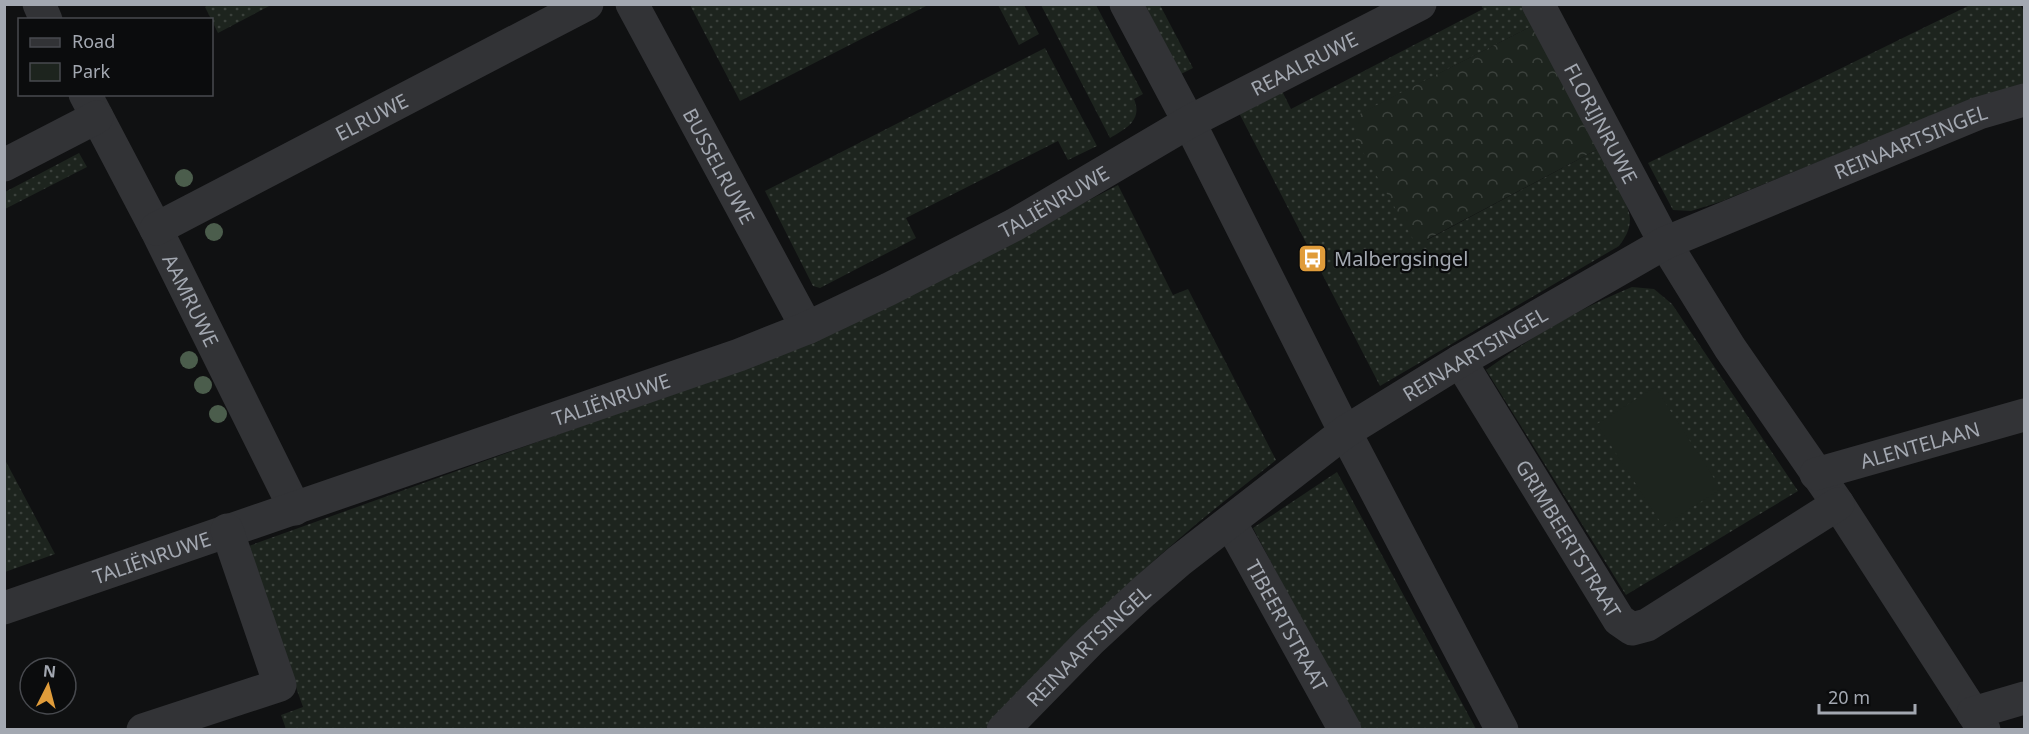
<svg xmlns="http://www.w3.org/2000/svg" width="2029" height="734" font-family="'Noto Sans',sans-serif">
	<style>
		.grass { fill: url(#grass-dots) }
		.forest { fill: url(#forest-crowns) }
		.green { fill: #1d241e }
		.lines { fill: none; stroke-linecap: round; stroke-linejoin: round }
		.minor { stroke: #323336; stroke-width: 33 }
		.tree { fill: #4b5d4c }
		.labels { text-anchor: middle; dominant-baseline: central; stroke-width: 4.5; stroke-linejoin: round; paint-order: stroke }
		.street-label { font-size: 20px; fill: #a3a8b1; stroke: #0b0c0d }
		.poi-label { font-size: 20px; fill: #a3a8b1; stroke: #0b0c0d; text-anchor: start }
	</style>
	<defs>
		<pattern id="grass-dots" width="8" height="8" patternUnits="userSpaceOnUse" patternTransform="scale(1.5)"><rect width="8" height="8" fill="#1d241e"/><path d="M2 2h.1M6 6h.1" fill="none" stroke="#3b413c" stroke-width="1.8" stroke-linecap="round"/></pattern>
		<pattern id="forest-crowns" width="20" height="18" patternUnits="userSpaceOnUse" patternTransform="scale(1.5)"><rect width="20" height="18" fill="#1d241e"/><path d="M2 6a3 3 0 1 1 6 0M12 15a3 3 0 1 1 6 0" fill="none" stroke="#3b413c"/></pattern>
	</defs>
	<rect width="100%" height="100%" fill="#101112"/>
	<path class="grass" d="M209,4H271V5L218,33L205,7Z
		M690,5H928L740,101Z
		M998,5H1024L1039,34L1019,45Z
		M1041,5H1096L1143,94L1134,99C1143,120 1126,129 1110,138Z
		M1145,5H1160L1193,68L1181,74Z
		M1481,5H1522L1534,25L1362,113L1427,240L1598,149C1606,165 1630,203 1630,219C1630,230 1625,238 1619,246L1380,386L1238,111L1281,89L1291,109L1483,9Z
		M1970,5H2020L2024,11V89L1850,149L1720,202L1691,211L1673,210L1648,163Z
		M1045,48L1097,146L1068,160L1058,141L906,218L916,238L820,288L813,286L765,191Z
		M79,153L87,167L5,209V192Z
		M1118,185L1173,295L1188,289L1276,460C1244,486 1211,511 1180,538C1111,597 1045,662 985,729H286L281,715L303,707L246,547L648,402L920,288Z
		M1632,287L1654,289L1672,304L1798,491L1626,595L1486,370C1531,337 1580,308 1632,287Z
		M4,458L55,554L5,572H4Z
		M1337,472L1476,729H1359L1253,528Z"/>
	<path class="forest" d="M1534,25L1598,149L1426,240L1413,239L1356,140L1354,125L1361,113Z"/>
	<path class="green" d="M1655,387L1721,489L1663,526L1597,424Z"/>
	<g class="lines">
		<g class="minor">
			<path d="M39,4L46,20"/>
			<path id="s1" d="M632,4L807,328"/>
			<path d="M1126,4L1189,122L1345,432L1502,730"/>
			<path id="s2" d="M1538,4L1665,243L1730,348L1838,504L1984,730"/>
			<path id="s3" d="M85,94L156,229L295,509"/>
			<path d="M4,165L97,117"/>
			<path id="s4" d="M156,229L587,4"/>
			<path id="s5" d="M1460,361L1619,620L1632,629L1647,625L1838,504"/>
			<path id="s6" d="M1816,474L2024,415"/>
			<path id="s7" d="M1230,522L1345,730"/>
			<path id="s8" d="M4,608L739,355L807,328L889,289L1014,225L1189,122L1420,4"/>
			<path d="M1973,713L2024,698"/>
			<path d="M143,730L280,685L227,530"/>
			<path id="s9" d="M1003,730L1090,641L1143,592L1179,561L1345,432L1460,361L1665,243L1979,113L2024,100"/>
		</g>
	</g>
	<g class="tree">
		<circle cx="184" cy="178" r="9"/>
		<circle cx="214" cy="232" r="9"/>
		<circle cx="189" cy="360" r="9"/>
		<circle cx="203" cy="385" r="9"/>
		<circle cx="218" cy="414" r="9"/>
	</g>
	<defs>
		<symbol id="bus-square" viewBox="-11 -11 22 22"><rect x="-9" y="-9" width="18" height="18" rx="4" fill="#e09c3a" stroke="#0b0c0d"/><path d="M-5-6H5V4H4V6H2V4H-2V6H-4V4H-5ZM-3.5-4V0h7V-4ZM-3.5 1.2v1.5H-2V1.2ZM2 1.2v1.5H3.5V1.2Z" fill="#fff"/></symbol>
	</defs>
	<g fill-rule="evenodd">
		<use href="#bus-square" x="1296" y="242" width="33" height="33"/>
	</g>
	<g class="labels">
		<g class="street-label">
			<text stroke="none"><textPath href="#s8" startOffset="1414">REAALRUWE</textPath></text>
			<text stroke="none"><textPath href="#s4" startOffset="243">ELRUWE</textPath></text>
			<text stroke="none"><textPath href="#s2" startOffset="135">FLORIJNRUWE</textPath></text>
			<text stroke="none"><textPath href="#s9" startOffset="1092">REINAARTSINGEL</textPath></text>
			<text stroke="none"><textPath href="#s1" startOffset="184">BUSSELRUWE</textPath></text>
			<text stroke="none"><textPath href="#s8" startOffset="1128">TALIËNRUWE</textPath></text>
			<text stroke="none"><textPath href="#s3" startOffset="232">AAMRUWE</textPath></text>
			<text stroke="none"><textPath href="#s9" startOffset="606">REINAARTSINGEL</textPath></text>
			<text stroke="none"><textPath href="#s8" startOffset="642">TALIËNRUWE</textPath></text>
			<text stroke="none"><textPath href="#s6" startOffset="108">ALENTELAAN</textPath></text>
			<text stroke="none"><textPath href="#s5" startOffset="208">GRIMBEERTSTRAAT</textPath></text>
			<text stroke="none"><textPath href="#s8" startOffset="156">TALIËNRUWE</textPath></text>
			<text stroke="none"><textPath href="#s7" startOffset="118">TIBEERTSTRAAT</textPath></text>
			<text stroke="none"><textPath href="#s9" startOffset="120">REINAARTSINGEL</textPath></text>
		</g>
		<g class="poi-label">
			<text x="1334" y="258">Malbergsingel</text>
		</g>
	</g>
	<rect width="2029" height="734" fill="none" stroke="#a3a8b1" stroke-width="12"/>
	<rect x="18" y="18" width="195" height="78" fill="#0b0c0d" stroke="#484a4f" stroke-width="1.5"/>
	<rect x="30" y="38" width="30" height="9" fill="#323336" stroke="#484a4f" stroke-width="1.5"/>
	<text x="72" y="48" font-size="18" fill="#a3a8b1">Road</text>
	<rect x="30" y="63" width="30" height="18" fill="#1d241e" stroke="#484a4f" stroke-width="1.5"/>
	<text x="72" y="78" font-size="18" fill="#a3a8b1">Park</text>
	<g transform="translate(48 686) rotate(6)"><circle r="28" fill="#0b0c0d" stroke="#484a4f" stroke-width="1.5"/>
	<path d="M0-4.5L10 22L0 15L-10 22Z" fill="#e09c3a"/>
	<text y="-9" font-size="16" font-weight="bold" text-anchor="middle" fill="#a3a8b1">N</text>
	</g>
	<path d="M1819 704v9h96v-9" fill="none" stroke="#a3a8b1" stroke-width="3"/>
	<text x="1828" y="704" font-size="18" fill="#a3a8b1" stroke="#0b0c0d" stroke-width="4.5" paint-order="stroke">20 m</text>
</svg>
